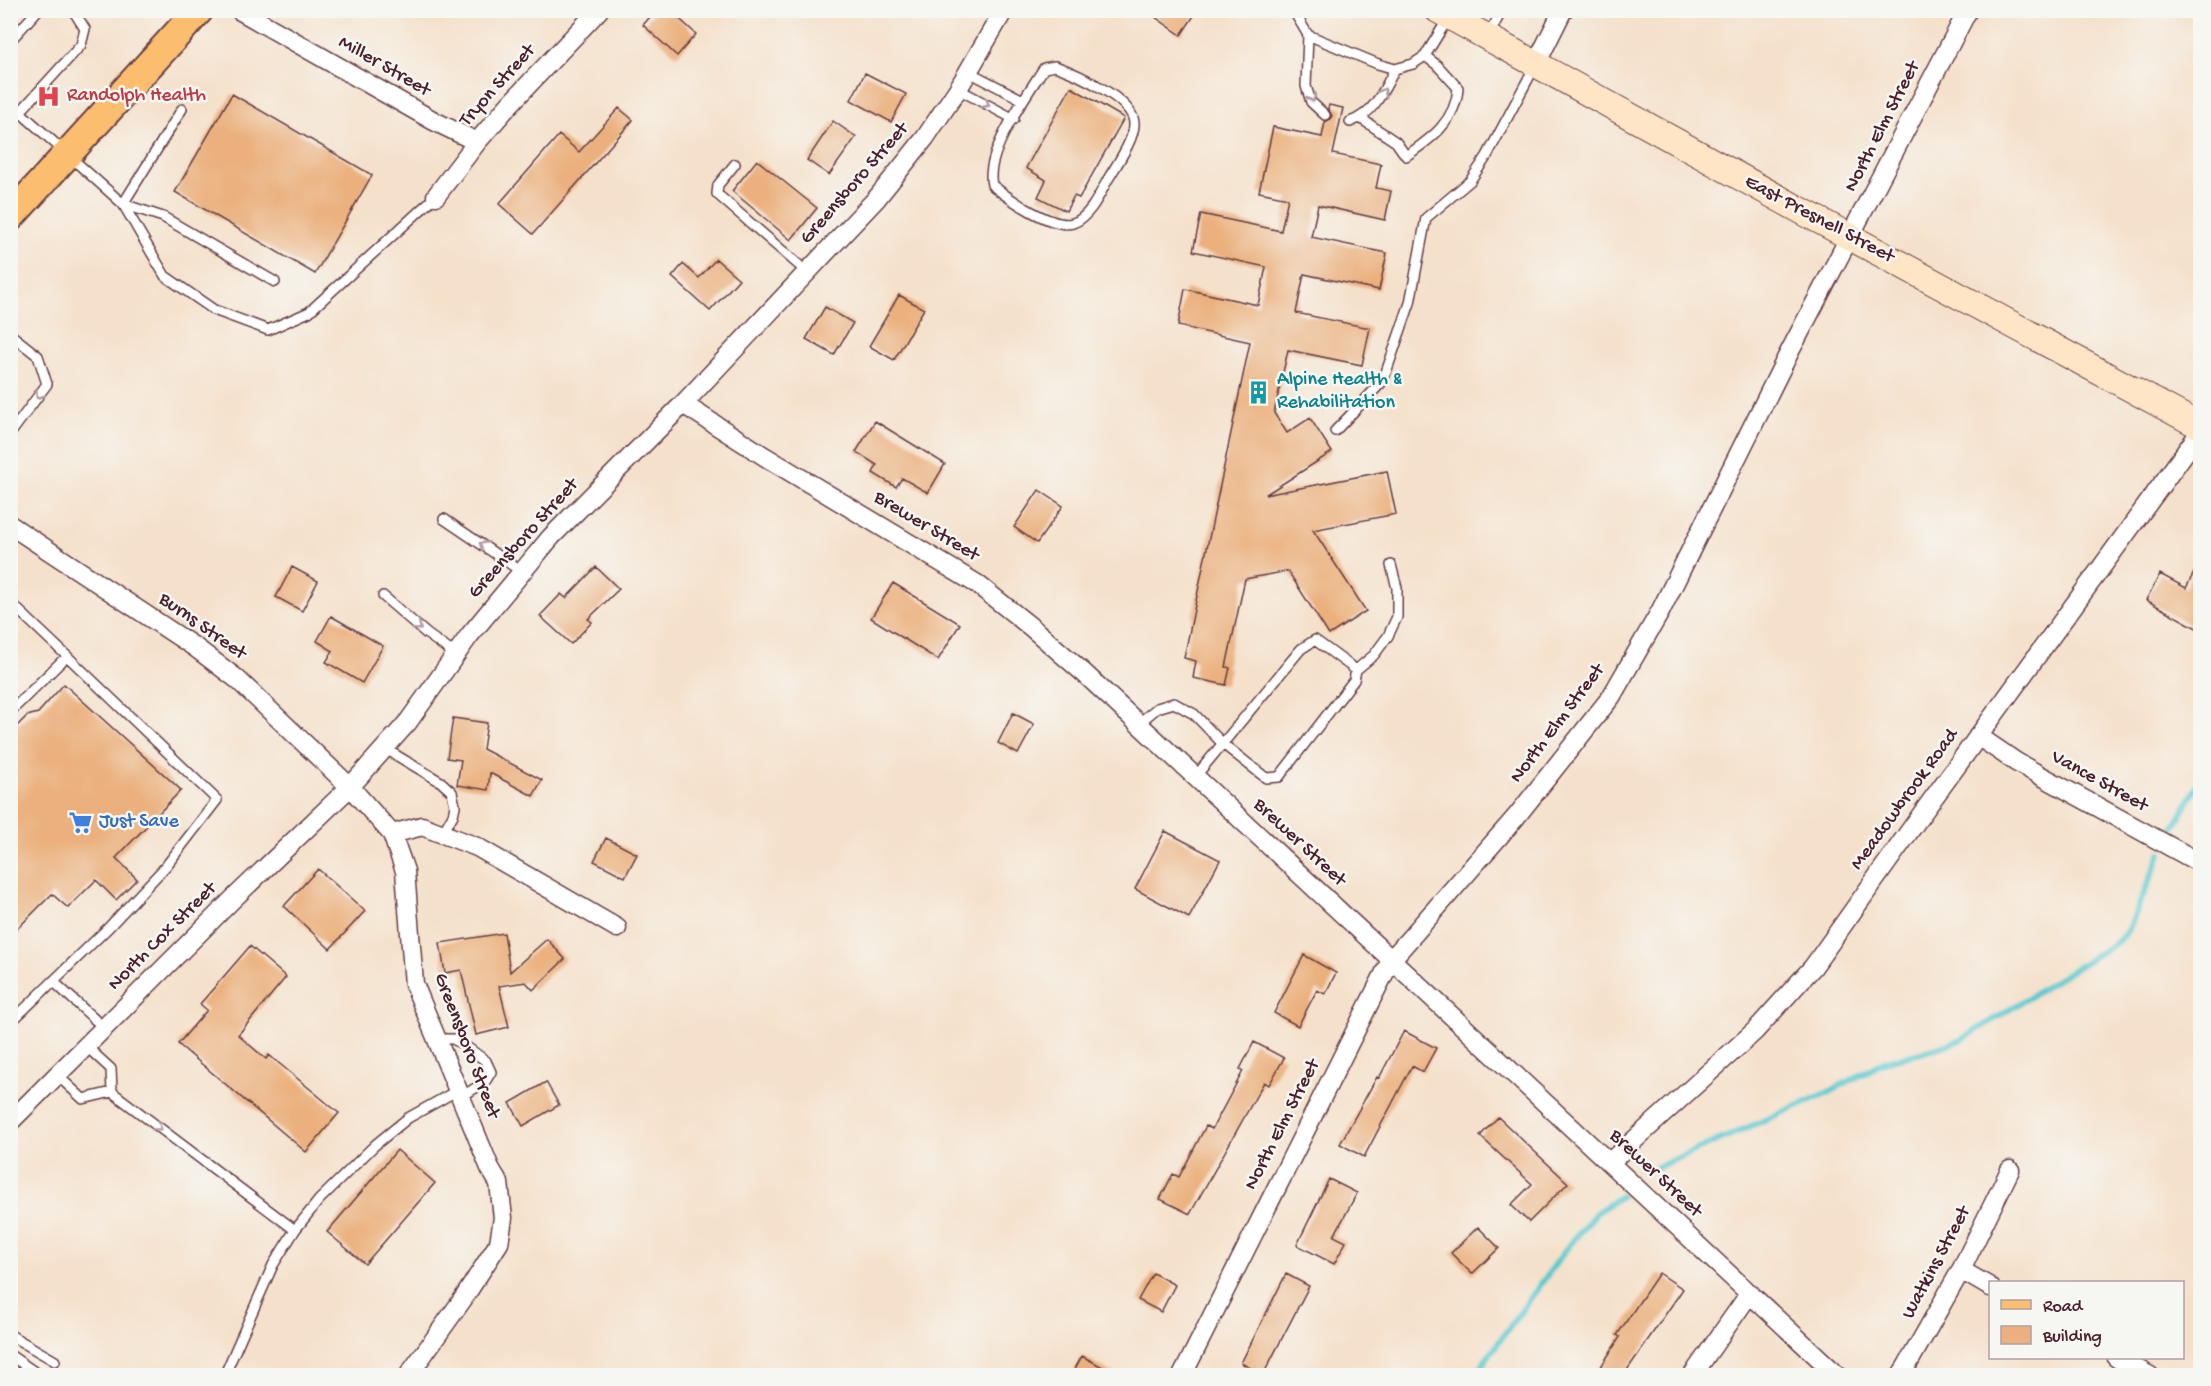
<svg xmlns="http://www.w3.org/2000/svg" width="2211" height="1386" font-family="'Gochi Hand',sans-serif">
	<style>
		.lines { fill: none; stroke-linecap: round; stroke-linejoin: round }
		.stream { stroke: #5cc9cf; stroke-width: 6 }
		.building { fill: #ebb07d }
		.service-casing { stroke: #643c43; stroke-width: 12 }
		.minor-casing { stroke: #643c43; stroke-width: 21 }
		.secondary-casing { stroke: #643c43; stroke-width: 28 }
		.primary-casing { stroke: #643c43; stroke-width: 32 }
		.service { stroke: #fff; stroke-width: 9 }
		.minor { stroke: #fff; stroke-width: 18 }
		.secondary { stroke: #fde5c5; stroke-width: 26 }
		.primary { stroke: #fbbd6e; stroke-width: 28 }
		.oneway { stroke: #ae9aa0 }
		.labels { text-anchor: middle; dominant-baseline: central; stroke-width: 5; stroke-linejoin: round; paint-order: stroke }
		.street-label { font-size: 20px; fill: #4a1f2b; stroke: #f6f6f2 }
		.health-label { font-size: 20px; fill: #be3a42; stroke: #f6f6f2; text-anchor: start }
		.culture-label { font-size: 20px; fill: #0d838f; stroke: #f6f6f2; text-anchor: start }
		.shop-label { font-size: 20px; fill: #366cbe; stroke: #f6f6f2; text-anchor: start }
	</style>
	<rect width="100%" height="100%" fill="#f6f6f2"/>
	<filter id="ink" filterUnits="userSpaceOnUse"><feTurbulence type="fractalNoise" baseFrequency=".0167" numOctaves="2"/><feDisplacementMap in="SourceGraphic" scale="12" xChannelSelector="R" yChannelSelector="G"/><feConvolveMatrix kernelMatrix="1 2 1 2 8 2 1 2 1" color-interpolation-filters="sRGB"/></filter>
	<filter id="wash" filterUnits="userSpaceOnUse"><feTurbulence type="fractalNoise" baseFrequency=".008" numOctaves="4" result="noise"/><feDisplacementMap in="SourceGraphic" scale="24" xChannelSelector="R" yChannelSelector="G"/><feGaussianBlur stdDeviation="1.35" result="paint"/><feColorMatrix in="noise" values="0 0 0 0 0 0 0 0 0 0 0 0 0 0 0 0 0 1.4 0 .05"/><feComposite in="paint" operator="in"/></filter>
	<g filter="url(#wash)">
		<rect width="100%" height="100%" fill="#f5e1cb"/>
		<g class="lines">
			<path class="stream" d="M2173,829L2200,781
				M1646,1172L1829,1092L1886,1061L1921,1053L1961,1040L2117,942L2129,929L2161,853
				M1474,1376L1567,1248L1596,1213L1621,1196"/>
		</g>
		<g id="blocks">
			<path class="building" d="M656,10H670L696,34L677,56L643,25Z
				M1145,10H1198L1181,35Z
				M865,73L906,94L891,122L851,100Z
				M1071,87L1124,118L1079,198L1074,196L1066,211L1038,197L1046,180L1026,168Z
				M232,94L372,175L315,274L175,192Z
				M1329,105L1343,108L1333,154L1381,164L1376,188L1391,191L1385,220L1318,205L1311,237L1387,253L1379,290L1304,274L1296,313L1370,328L1362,365L1288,350L1274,413L1287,433L1310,418L1332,452L1265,495L1387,471L1396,514L1313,530L1366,611L1329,635L1288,571L1245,579L1226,667L1230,668L1226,685L1193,678L1196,661L1184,658L1250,342L1178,326L1185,289L1258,305L1266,267L1193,251L1201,214L1281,231L1288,198L1259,192L1273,127L1322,137L1325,122L1329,120L1332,116L1328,108Z
				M619,108L633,120L533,234L499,204L559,135L579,152Z
				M833,121L856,137L829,175L807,160Z
				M757,160L817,208L791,240L732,191Z
				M716,259L739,279L710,311L672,277L683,264L699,278Z
				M899,295L924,309L894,360L869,346Z
				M825,307L853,323L834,355L806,339Z
				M875,421L945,464L928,493L902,478L896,487L873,473L877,465L856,452Z
				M1039,490L1063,506L1037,543L1014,527Z
				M2200,561V630L2146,600L2160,574L2186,588Z
				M292,567L318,581L302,611L276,597Z
				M596,567L619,589L588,619L592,622L571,644L540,616L561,594L566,598Z
				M893,583L960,624L938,660L871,618Z
				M331,616L383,646L362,683L326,662L333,651L317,641Z
				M64,684L181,790L116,858L137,879L116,900L96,880L68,908L52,894L10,936V733L27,716L38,713Z
				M1013,713L1034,724L1018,754L998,743Z
				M453,718L487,723L483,749L542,780L533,796L490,773L488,790L457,785L461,760L447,758Z
				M1165,831L1220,860L1189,918L1135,889Z
				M606,838L637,854L625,877L594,861Z
				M318,869L365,911L330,949L284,906Z
				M504,933L510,972L547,939L565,959L533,990L526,982L499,986L509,1027L476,1035L461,970L445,973L440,943Z
				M250,946L286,977L238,1035L266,1059L269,1055L339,1113L306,1152L178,1044L207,1010L200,1004Z
				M1304,955L1336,973L1325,994L1317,990L1298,1026L1274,1013Z
				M1404,1031L1436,1048L1423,1072L1412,1066L1364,1157L1340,1144L1377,1077L1379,1078Z
				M1254,1042L1284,1058L1269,1085L1264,1082L1190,1214L1160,1199L1173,1174L1179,1177L1206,1126L1212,1129L1243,1071L1240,1069Z
				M546,1082L559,1105L523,1126L510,1103Z
				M1498,1117L1568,1183L1529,1222L1511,1205L1532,1184L1480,1136Z
				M397,1150L435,1183L365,1264L327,1232Z
				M1329,1179L1357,1193L1334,1236L1346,1242L1334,1264L1297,1245Z
				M1478,1227L1499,1248L1472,1274L1451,1253Z
				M1153,1273L1175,1285L1161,1312L1138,1300Z
				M1659,1273L1683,1289L1623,1376H1595L1620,1337L1617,1335Z
				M1286,1274L1309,1286L1263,1375L1241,1363Z
				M1082,1356L1119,1376H1071Z"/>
		</g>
	</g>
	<g filter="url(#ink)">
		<use href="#blocks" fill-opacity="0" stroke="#643c43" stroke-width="1.5"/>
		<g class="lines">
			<defs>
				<path id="service" d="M73,10L85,29L81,45L20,112L123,204L165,276L214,310L268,330L309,312L436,196
					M1293,10L1308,35L1378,64L1395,69L1413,64L1425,56L1449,17
					M1308,35L1306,86L1311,102L1325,115
					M1489,35L1502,10
					M10,41L38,10
					M1055,66C1075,73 1133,99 1134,123C1135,139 1115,167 1107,181C1100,194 1089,218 1073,223C1052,229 1008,198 992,185C984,153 1027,95 1044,68Z
					M969,72L1023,100
					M958,89L1014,119
					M182,109L123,204L163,217L275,282
					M1360,118L1396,142L1406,156C1431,139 1456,121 1458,88L1437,65L1425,56
					M1350,122C1375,113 1383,91 1395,69
					M10,123L20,112
					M735,164L718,185L717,194L808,273
					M10,334L38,356L47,384L10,434
					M1335,431L1383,381L1410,303L1426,218L1470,181L1487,156L1535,66
					M444,519L522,572
					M383,596L427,634L456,655
					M10,602L67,656
					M1356,670L1374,655L1388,636L1397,617V588L1391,565
					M10,712L67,656L217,800L166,866L108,928L10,1023
					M1138,724L1157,708L1174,703L1194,714L1223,744L1266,778L1279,777L1354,680L1356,670L1315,640L1301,649L1195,777
					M384,748L441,782L452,792L455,806L453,815L442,834
					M53,981L104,1028
					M437,1039H453L464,1045L486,1061L491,1072L485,1082L461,1097
					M86,1046L111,1069L112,1092
					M57,1075L83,1099L112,1092
					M112,1092L295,1230
					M10,1335L55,1361
					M10,1355L36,1373
					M225,1374L273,1265L295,1230L319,1200L375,1145L408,1118L458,1090"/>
				<path id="minor" d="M239,10L434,121L477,142
					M1536,64L1563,10
					M436,196L477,142L510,104L599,10
					M683,404L764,456L977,584L1031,627L1085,674L1838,1376
					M10,525L196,648L237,679L350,787L233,899L10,1122
					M1978,736L2016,762L2200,863
					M392,834L422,826L477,847L617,928
					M1610,1162L1755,1031L1813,967L1921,815L2200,432
					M1961,1270L1990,1287
					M2117,1358L2150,1376
					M408,1376L463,1299L499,1243L503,1218L499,1183L490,1168L414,984L405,871L392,834L350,787L408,722L469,636L551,537L683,404L877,198L925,138L958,89L1004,10
					M1182,1376L1391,960L1516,817L1611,697L1660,612L1789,353L1968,10
					M1692,1376L1750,1293
					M1901,1376L1961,1270L2010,1170"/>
				<path id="secondary" d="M1438,10L1800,210L2200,426"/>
				<path id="primary" d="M10,217L199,10"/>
			</defs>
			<use href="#service" class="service-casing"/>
			<use href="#minor" class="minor-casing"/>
			<use href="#secondary" class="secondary-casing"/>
			<use href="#primary" class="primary-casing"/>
			<use href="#service" class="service"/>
			<use href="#minor" class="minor"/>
			<use href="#secondary" class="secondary"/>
			<use href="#primary" class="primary"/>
		</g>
		<defs><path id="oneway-chevron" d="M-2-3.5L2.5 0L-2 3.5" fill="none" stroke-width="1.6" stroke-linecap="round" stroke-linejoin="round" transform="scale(1.5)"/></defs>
		<g class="oneway">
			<use href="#oneway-chevron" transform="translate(1383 92) rotate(-61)"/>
			<use href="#oneway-chevron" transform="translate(1312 98) rotate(63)"/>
			<use href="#oneway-chevron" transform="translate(986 104) rotate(28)"/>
			<use href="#oneway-chevron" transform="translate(39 395) rotate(126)"/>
			<use href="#oneway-chevron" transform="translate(483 545) rotate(-146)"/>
			<use href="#oneway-chevron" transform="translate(418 627) rotate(40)"/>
			<use href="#oneway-chevron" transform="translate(158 1127) rotate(37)"/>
		</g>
	</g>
	<defs>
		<symbol id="hospital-bare" viewBox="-9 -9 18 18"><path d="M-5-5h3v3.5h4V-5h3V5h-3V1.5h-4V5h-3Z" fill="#e0444e" stroke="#f6f6f2" stroke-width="2.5" paint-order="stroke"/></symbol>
		<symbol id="building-bare" viewBox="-9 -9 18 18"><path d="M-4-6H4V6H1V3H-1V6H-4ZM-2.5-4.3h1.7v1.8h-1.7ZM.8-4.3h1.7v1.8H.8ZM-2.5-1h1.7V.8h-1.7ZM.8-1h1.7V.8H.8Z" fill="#0f9aa8" stroke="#f6f6f2" stroke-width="2.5" paint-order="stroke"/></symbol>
		<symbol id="supermarket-bare" viewBox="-9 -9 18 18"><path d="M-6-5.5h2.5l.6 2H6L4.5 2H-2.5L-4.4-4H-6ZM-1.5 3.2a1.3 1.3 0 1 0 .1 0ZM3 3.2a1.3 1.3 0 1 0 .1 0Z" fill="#3f7fe0" stroke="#f6f6f2" stroke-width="2.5" paint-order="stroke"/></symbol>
	</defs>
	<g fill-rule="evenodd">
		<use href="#hospital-bare" x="32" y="80" width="33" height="33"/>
		<use href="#building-bare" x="1242" y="376" width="33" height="33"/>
		<use href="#supermarket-bare" x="64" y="806" width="33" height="33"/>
	</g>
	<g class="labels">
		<g class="street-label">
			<text transform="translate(384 67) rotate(30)">Miller Street</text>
			<text transform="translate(498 86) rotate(-48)">Tryon Street</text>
			<text transform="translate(1883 127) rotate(-63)">North Elm Street</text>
			<text transform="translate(855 184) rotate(-49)">Greensboro Street</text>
			<text transform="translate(1819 220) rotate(28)">East Presnell Street</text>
			<text transform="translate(926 527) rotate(31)">Brewer Street</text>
			<text transform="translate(524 539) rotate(-48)">Greensboro Street</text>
			<text transform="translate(202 627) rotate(35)">Burns Street</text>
			<text transform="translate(1558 724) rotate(-53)">North Elm Street</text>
			<text transform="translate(2099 782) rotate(29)">Vance Street</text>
			<text transform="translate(1905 800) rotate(-54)">Meadowbrook Road</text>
			<text transform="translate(1299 843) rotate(43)">Brewer Street</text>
			<text transform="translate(163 937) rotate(-45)">North Cox Street</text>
			<text transform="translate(466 1046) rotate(69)">Greensboro Street</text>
			<text transform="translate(1283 1125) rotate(-63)">North Elm Street</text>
			<text transform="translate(1655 1174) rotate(43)">Brewer Street</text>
			<text transform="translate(1937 1263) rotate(-62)">Watkins Street</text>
		</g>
		<g class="health-label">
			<text x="67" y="96">Randolph Health</text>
		</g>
		<g class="culture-label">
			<text x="1277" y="380">Alpine Health &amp;<tspan x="1277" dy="23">Rehabilitation</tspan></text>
		</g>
		<g class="shop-label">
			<text x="99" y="822">Just Save</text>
		</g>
	</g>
	<rect width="2211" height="1386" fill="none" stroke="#f6f6f2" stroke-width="36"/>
	<rect x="1989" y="1281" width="195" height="78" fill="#f6f6f2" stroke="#b1a0a2" stroke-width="1.5"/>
	<rect x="2001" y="1300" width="30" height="9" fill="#fbbd6e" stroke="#b1a0a2" stroke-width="1.5"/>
	<text x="2043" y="1311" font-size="18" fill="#4a1f2b">Road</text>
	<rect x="2001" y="1326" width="30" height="18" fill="#ebb07d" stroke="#b1a0a2" stroke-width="1.5"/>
	<text x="2043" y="1341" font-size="18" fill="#4a1f2b">Building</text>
</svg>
